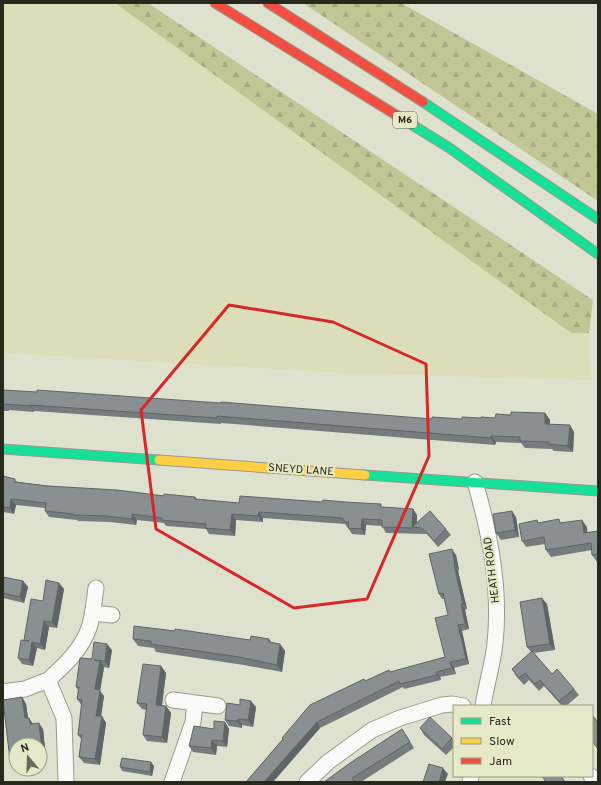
<svg xmlns="http://www.w3.org/2000/svg" width="601" height="785" font-family="Overpass,sans-serif">
	<style>
		.grass { fill: #dbdeb9 }
		.forest { fill: url(#forest-firs) }
		.lines { fill: none; stroke-linecap: round; stroke-linejoin: round }
		.street-casing { stroke: #9a9b8e; stroke-width: 17 }
		.fast-casing { stroke: #9a9b8e; stroke-width: 11 }
		.slow-casing { stroke: #9a9b8e; stroke-width: 11 }
		.jam-casing { stroke: #9a9b8e; stroke-width: 11 }
		.street { stroke: #fafaf8; stroke-width: 15 }
		.fast { stroke: #16e098; stroke-width: 9 }
		.slow { stroke: #ffcf43; stroke-width: 9 }
		.jam { stroke: #f24e42; stroke-width: 9 }
		.wall { fill: #757c7d }
		.shaded-wall { fill: #5f6566 }
		.building { fill: #889091; stroke: #5f6566 }
		.marked { fill: none; stroke: #d62828; stroke-width: 3; stroke-linejoin: round }
		.labels { text-anchor: middle; dominant-baseline: central; stroke-width: 4; stroke-linejoin: round; paint-order: stroke }
		.shield { fill: #e5e9c7; stroke: #616350; stroke-width: 1 }
		.shield-label { font-size: 10px; font-weight: bold; fill: #28291d }
		.street-label { font-size: 11px; fill: #28291d; stroke: #e5e9c7 }
	</style>
	<defs>
		<pattern id="forest-firs" width="22" height="20" patternUnits="userSpaceOnUse"><rect width="22" height="20" fill="#c2c695"/><path d="M5 1l3.5 6h-7zM16 11l3.5 6h-7z" fill="#a7aa80"/></pattern>
	</defs>
	<rect width="100%" height="100%" fill="#dfe1cf"/>
	<path class="grass" d="M3,3H115L571,333H589L591,380L344,373L3,353Z"/>
	<path class="forest" d="M115,3H148L593,300L589,333H571Z
		M303,3H401L598,114V201Z"/>
	<g class="lines">
		<defs>
			<path id="street" d="M475,482C490,533 501,588 495,643C493,664 486,685 483,706
				M92,613L112,615
				M3,692L25,689L48,680
				M173,700L218,706
				M591,776L595,782
				M66,782L64,718L48,680C65,665 81,650 89,628C93,616 94,601 96,588
				M172,782L193,722L195,703
				M307,782L328,762L372,730L400,718L442,705L452,704L463,706
				M470,782L471,776"/>
			<path id="fast" d="M423,102L598,219
				M401,118L448,147L598,254
				M3,449L159,460
				M365,475L598,491"/>
			<path id="slow" d="M159,460L365,475"/>
			<path id="jam" d="M215,3L401,118
				M268,3L423,102"/>
		</defs>
		<use href="#street" class="street-casing"/>
		<use href="#fast" class="fast-casing"/>
		<use href="#slow" class="slow-casing"/>
		<use href="#jam" class="jam-casing"/>
		<use href="#street" class="street"/>
		<use href="#fast" class="fast"/>
		<use href="#slow" class="slow"/>
		<use href="#jam" class="jam"/>
	</g>
	<path class="wall" d="M3,390L432,419H462L481,418H495L511,415L545,413L550,420V424L574,432L573,452L554,451L552,449L525,448L521,443L496,442L495,445L221,423V424L34,411V412L9,410V411H3Z
		M3,476L18,482L48,486L164,496L195,497L197,499L239,503L383,507L413,509L417,515V523L446,529L451,535L438,547L427,534L386,533L382,526L366,525L365,535L352,534L348,528V527H347L345,524L263,518V522L236,520L235,536L209,534L206,529L166,526L164,523L137,520L136,525L110,522L78,521L77,520L49,517L45,511V508L16,505L14,514L3,512Z
		M516,517L519,537L501,540L496,533Z
		M539,523H563L587,527V533L598,531V561L597,562L592,555V550L551,557L546,550L545,544L526,547L522,541Z
		M456,555L459,570L458,571L467,609L465,610L469,629L462,631L469,664L454,668L456,674L440,677L441,680L404,689L403,687L320,728L273,782H246L283,739L282,738L366,681L391,672L445,657L448,615L444,599H442L439,594Z
		M3,577L23,581L28,587L24,603L3,598Z
		M59,583L64,589L57,628L49,627L45,650L37,648L33,666L22,664L18,658L24,641L43,601Z
		M547,604L555,650L534,653L552,674L574,689L579,695L566,706H562L544,686L539,691L529,680L524,685L516,676L512,669L531,652L527,647Z
		M175,631L250,640L269,639L272,643L280,644L285,651L282,672L244,665L156,652L154,648L138,646L133,639Z
		M112,650L109,668L104,667L100,691L104,696L101,716L106,723L100,765L84,763L79,757L82,740L78,735L82,706L77,699L78,690L76,687L92,659Z
		M161,666L166,673L162,706H166L171,713L167,743L147,741L143,735L146,710L142,709L137,703Z
		M22,697L26,704L28,718L33,724L43,729L46,757L40,758V745H16V766H14L10,760Z
		M256,707L253,727L242,725V728L229,726L225,720Z
		M225,722L229,729L227,747L217,746L216,755L193,752L189,746L214,729Z
		M420,728L452,738L454,741V747L446,755L424,735Z
		M407,736L414,748L361,782H324Z
		M154,766L152,776L122,771L120,767Z"/>
	<path class="shaded-wall" d="M30,405L34,411V412L30,406Z
		M545,413L550,420L549,430L545,424Z
		M570,425L574,432L573,452L568,446Z
		M491,436L496,442L495,445L491,438Z
		M11,499L16,505L14,514L10,508Z
		M413,509L417,515V528L412,527Z
		M512,511L516,517L519,537L515,530Z
		M259,512L263,518V522L258,516Z
		M132,514L137,520L136,525L132,519Z
		M232,514L236,520L235,536L230,530Z
		M362,519L366,525L365,535L361,529Z
		M582,520L587,527L588,540L584,533Z
		M452,549L456,555L459,570L455,565Z
		M454,565L458,571L467,609L463,604Z
		M23,581L28,587L24,603L20,597Z
		M59,583L64,589L57,628L52,622Z
		M542,598L547,604L555,650L550,644Z
		M461,604L465,610L469,629L465,624Z
		M44,621L49,627L45,650L40,644Z
		M458,625L462,631L469,664L466,659Z
		M32,642L37,648L33,666L29,660Z
		M107,644L112,650L109,668L105,661Z
		M280,644L285,651L282,672L277,665Z
		M100,661L104,667L100,691L104,696L100,722L96,716L95,689Z
		M450,662L454,668L456,674L452,668Z
		M161,666L166,673L161,712L156,705Z
		M436,672L440,677L441,680L437,675Z
		M22,697L26,704L29,725L25,718Z
		M251,701L256,707L253,727L248,720Z
		M166,706L171,713L167,743L162,737Z
		M102,716L106,723L100,765L95,759Z
		M29,718L33,724H30Z
		M238,719L242,725V728L237,721Z
		M225,722L229,729L227,747L223,741Z
		M317,722L320,728L273,782H264Z
		M39,723L43,729L46,757L42,751Z
		M212,740L217,746L216,755L211,748Z
		M151,762L154,766L152,776L150,772Z
		M443,768L448,774L445,782H439Z"/>
	<path class="building" d="M3,390L37,392V390L220,403L221,402L432,419V417L462,419V417L481,418V417L495,418L496,414L511,415V412L545,413V424L570,425L568,446L549,444V442L520,441V437L491,436V438L217,416V418L30,405V406L5,404L4,405H3Z
		M3,476L15,479V482L48,486L117,490L164,496V494L195,497V499L239,503L240,496L322,502L323,500L345,502L381,504V507L413,509L412,528L382,527V520L362,519L361,529L348,528L349,522L343,521V518L259,512L258,516L232,514L230,530L205,528L206,524L161,520L162,518L132,514V519L106,516L74,515V514L45,511L46,503L11,499L10,508L3,507Z
		M430,511L446,529L434,541L422,528L412,527Z
		M512,511L515,530L496,533L493,514Z
		M559,519L560,523L582,520L584,533L598,531V554L592,555L591,543L546,550L544,537L522,541L519,524L537,520L538,523Z
		M452,549L455,565H454L463,604H461L465,624L458,625L466,659L450,662L452,668L436,672L437,675L400,684L399,681L317,722L264,782H246L283,739L282,738L310,705L364,679L365,681L389,670L390,672L445,657L435,618L448,615L443,593L439,594L429,554Z
		M3,577L23,581L20,597L3,593Z
		M46,580L59,583L52,622L44,621L40,644L32,642L29,660L18,658L21,640L29,641L24,640L31,599L43,601Z
		M542,598L550,644L527,647L520,602Z
		M134,626L175,631V629L250,640L251,636L269,639V642L280,644L277,665L239,657L151,644V641L133,639Z
		M94,642L107,644L105,661L94,660L100,661L95,689L100,690L96,716H102L95,759L79,757L82,735H78L82,700L77,699L79,687H76L80,658L92,659Z
		M532,651L552,674L557,669L574,689L559,701L540,680L535,684L525,673L519,678L512,669Z
		M143,664L161,666L156,705L166,706L162,737L143,735L147,704L137,703Z
		M22,697L25,718H29L30,724L39,723L42,751H40V745H16V759L10,760L3,700Z
		M240,699L251,701L248,720L238,719L237,721L225,720L227,703L240,705Z
		M592,715L598,722V749L592,741Z
		M430,717L452,738L442,749L420,728Z
		M214,721L225,722L223,741L212,740L211,748L189,746L194,726L214,729Z
		M402,729L410,742L352,778L354,780L351,782H324L350,763Z
		M122,758L151,762L150,772L120,767Z
		M429,764L443,768L439,782H423Z
		M542,776H561L565,782H546Z"/>
	<path class="marked" d="M229,305L333,322L426,364L429,456L367,599L294,608L156,529L141,410Z"/>
	<g class="labels">
		<rect class="shield" x="393" y="112" width="24" height="16" rx="3"/>
		<g class="shield-label">
			<text x="405" y="120">M6</text>
		</g>
		<g class="street-label">
			<text transform="translate(301 470) rotate(4)">SNEYD LANE</text>
			<text transform="translate(492 570) rotate(-97)">HEATH ROAD</text>
		</g>
	</g>
	<rect width="601" height="785" fill="none" stroke="#28291d" stroke-width="8"/>
	<rect x="453" y="705" width="140" height="72" fill="#e5e9c7" stroke="#999c83"/>
	<rect x="461" y="718" width="20" height="6" fill="#16e098" stroke="#999c83"/>
	<text x="489" y="725" font-size="12" fill="#28291d">Fast</text>
	<rect x="461" y="738" width="20" height="6" fill="#ffcf43" stroke="#999c83"/>
	<text x="489" y="745" font-size="12" fill="#28291d">Slow</text>
	<rect x="461" y="758" width="20" height="6" fill="#f24e42" stroke="#999c83"/>
	<text x="489" y="765" font-size="12" fill="#28291d">Jam</text>
	<g transform="translate(28 757) rotate(341)"><circle r="19" fill="#e5e9c7" stroke="#999c83"/>
	<path d="M0-3L7 15L0 10L-7 15Z" fill="#68695b"/>
	<text y="-6" font-size="11" font-weight="bold" text-anchor="middle" fill="#28291d">N</text>
	</g>
</svg>
